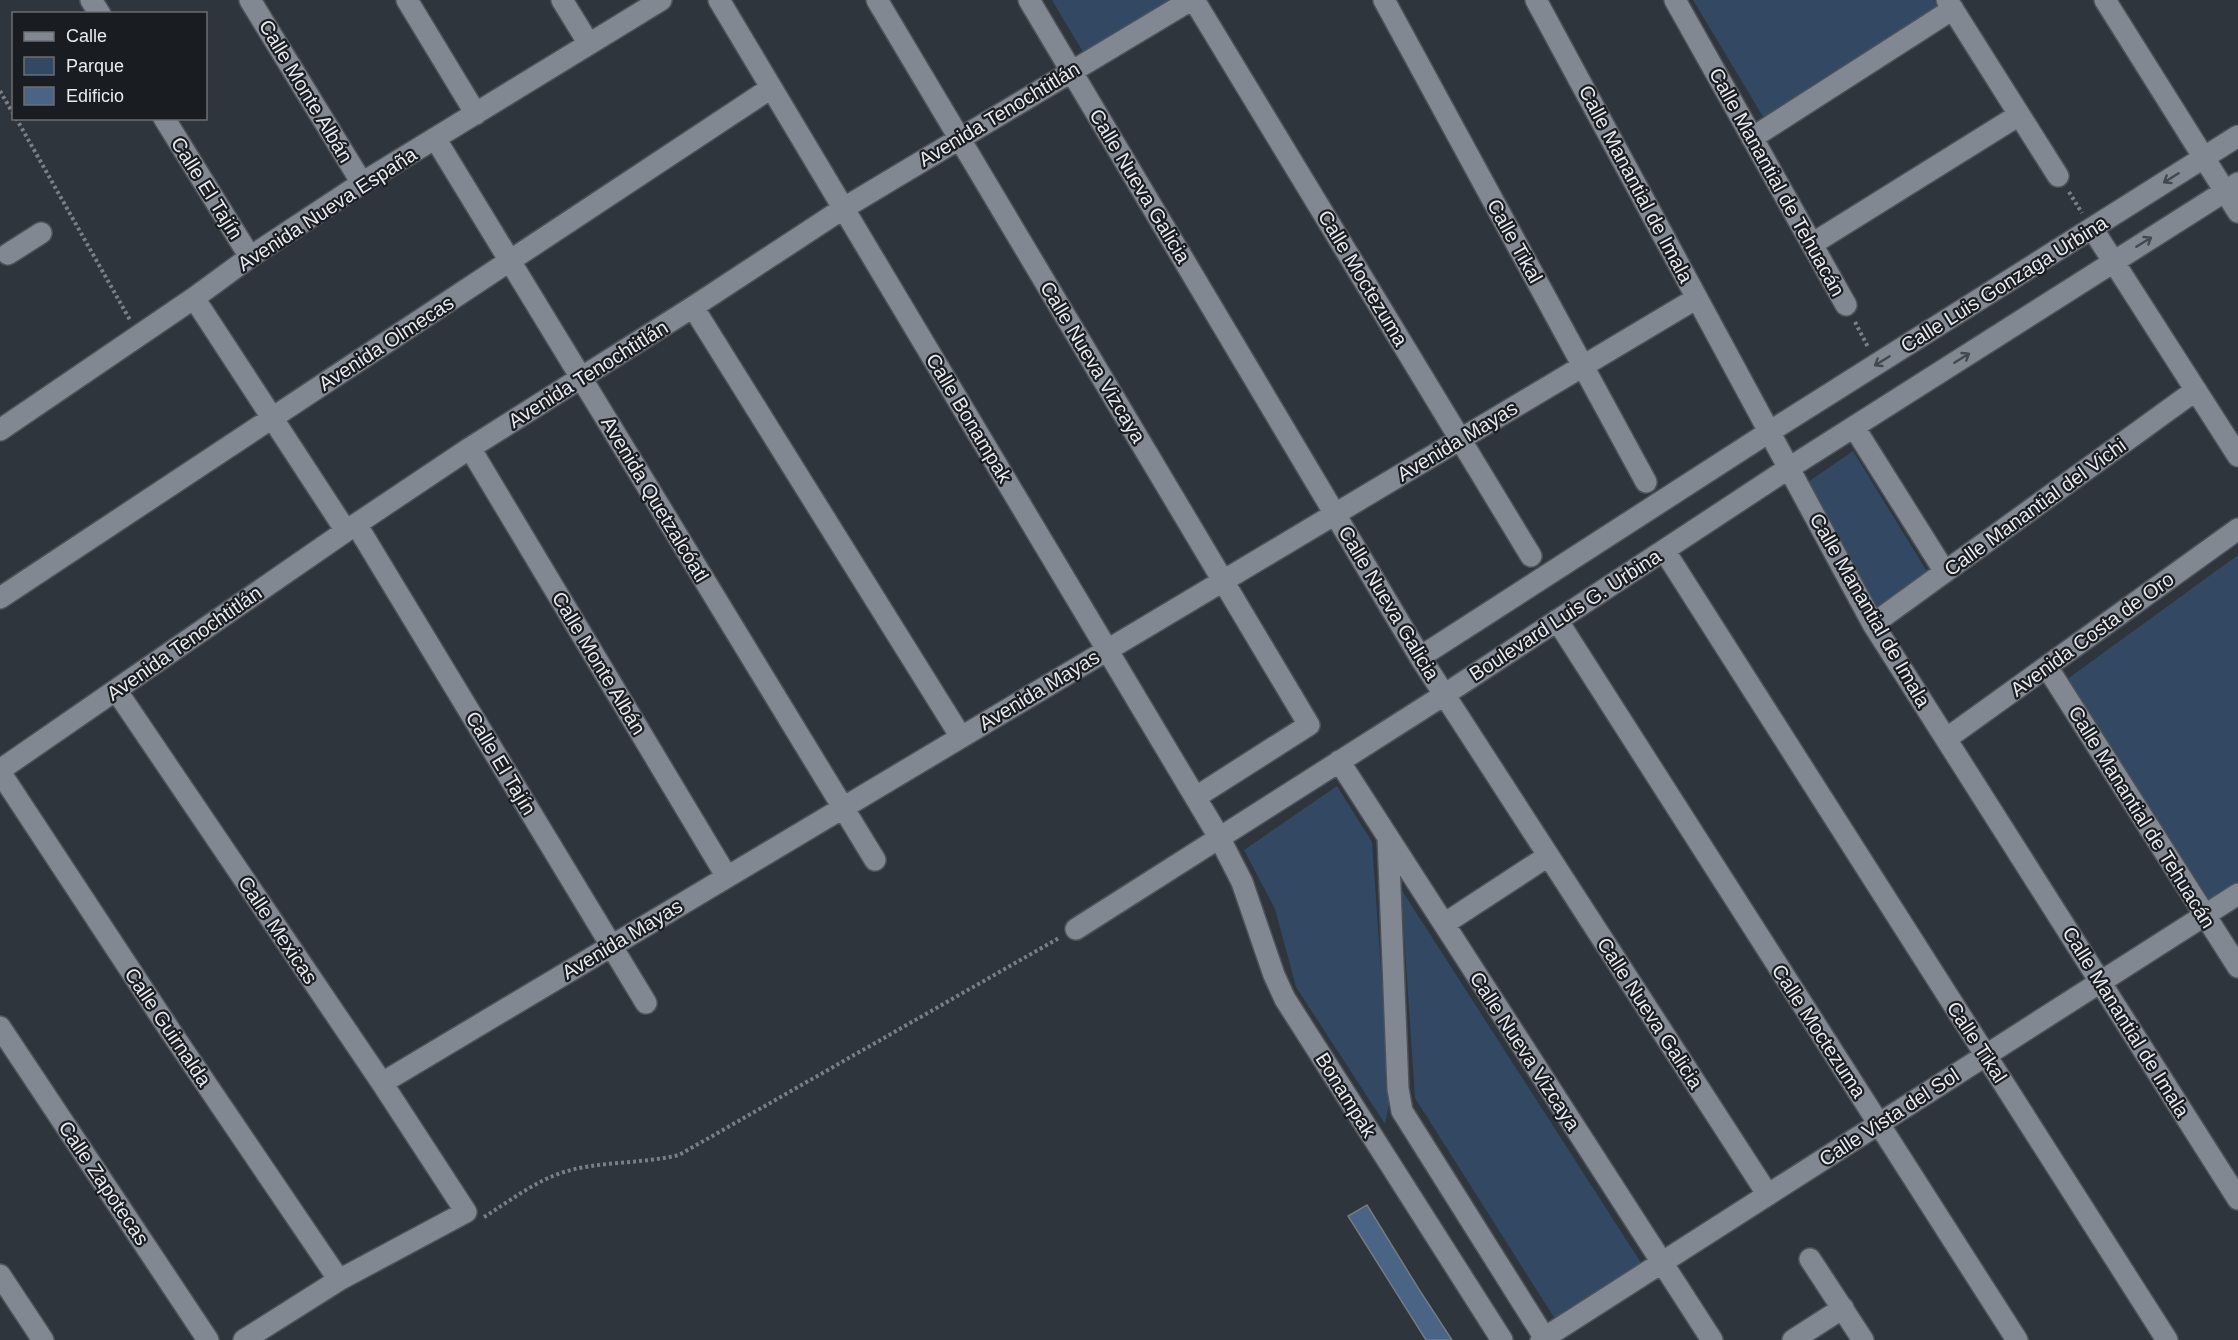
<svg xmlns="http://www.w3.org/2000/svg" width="2238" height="1340" font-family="Arial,sans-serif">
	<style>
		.green { fill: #334862 }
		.building { fill: #4a6486; stroke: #737a83; stroke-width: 1.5 }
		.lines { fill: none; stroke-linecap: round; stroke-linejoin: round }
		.street-casing { stroke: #4d5258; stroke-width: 24 }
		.path { stroke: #7a7f86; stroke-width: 4; stroke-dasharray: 3 3; stroke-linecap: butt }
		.street { stroke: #818892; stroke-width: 21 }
		.oneway { stroke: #43474e }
		.labels { text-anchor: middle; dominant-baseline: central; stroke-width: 4.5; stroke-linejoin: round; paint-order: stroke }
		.street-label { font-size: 20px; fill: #e7ebf0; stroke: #191c20 }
	</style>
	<rect width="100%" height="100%" fill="#2f353d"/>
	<path class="green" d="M1052,0H1181L1086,57Z
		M1693,0H1934L1942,15L1765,120Z
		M1853,451L1931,578L1880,616L1805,484Z
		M2238,555V883L2210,901L2066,680Z
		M1337,786L1372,842L1390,1099L1385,1124L1296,987L1275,909L1244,850Z
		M1401,889L1643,1266L1557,1322L1415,1098Z"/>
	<path class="building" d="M1367,1205L1420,1291L1452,1340H1426L1348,1216Z"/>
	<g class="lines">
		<defs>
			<path id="street" d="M91,0L100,14
				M250,0L362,183
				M407,0L476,114
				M562,0L589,44
				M719,0L1219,837L1242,882L1274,975L1285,999L1502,1340
				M877,0L1309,725L1196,797
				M1029,0L1420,657L1768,1195
				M1194,0L1531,556
				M1384,0L1646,482
				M1536,0L1873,624L2238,1199
				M1675,0L1846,305
				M1947,0L2058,176
				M2105,0L2238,212
				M164,118L250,257
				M435,138L875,860
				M1752,138L1953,9
				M2092,228L2238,456
				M1812,244L2019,115
				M8,254L41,233
				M194,298L346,531
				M693,307L961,737
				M1854,427L1945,572
				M0,430L194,298L250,257L362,183L661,0
				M470,448L727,877
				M356,524L646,1003
				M1664,550L2167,1340
				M0,598L771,88
				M1557,620L2017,1340
				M1873,624L2196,390
				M1420,657L1769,432L2238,136
				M2047,667L2238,967
				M116,690L382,1083L466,1212L339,1280L244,1340
				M1946,739L2238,529
				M1339,761L1712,1340
				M0,770L346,531L470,448L693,307L844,208L1191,0
				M0,772L171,1032L339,1280
				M1388,837L1398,1089L1402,1111L1546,1340
				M1444,924L1548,856
				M1076,929L1444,695L1789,468L2238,183
				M0,1027L208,1340
				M382,1083L1697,298
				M1810,1259L1863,1340
				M0,1275L43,1340
				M1541,1340L2238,894
				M1793,1340L1843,1308"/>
		</defs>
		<use href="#street" class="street-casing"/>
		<path class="path" d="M0,91L14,115
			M16,118L130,320
			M2069,192L2082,213
			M1855,322L1868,347
			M484,1217C510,1201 535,1181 564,1172C598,1161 642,1164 679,1155L1059,938"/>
		<use href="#street" class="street"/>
	</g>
	<defs><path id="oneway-shaft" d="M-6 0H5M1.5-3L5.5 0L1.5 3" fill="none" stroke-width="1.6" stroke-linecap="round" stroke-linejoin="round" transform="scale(1.5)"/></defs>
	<g class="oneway">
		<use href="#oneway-shaft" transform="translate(2171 178) rotate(148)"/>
		<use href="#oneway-shaft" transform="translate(2144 242) rotate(-32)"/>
		<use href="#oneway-shaft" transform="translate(1962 358) rotate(-32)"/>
		<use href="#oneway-shaft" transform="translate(1882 361) rotate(148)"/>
	</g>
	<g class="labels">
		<g class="street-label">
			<text transform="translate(306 91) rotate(59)">Calle Monte Albán</text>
			<text transform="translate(999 114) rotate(-31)">Avenida Tenochtitlán</text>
			<text transform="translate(1777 182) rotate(61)">Calle Manantial de Tehuacán</text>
			<text transform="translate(1636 184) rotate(62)">Calle Manantial de Imala</text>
			<text transform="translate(1140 186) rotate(59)">Calle Nueva Galicia</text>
			<text transform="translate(207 188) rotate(58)">Calle El Tajín</text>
			<text transform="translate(327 209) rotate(-33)">Avenida Nueva España</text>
			<text transform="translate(1515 241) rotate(61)">Calle Tikal</text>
			<text transform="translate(1363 278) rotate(59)">Calle Moctezuma</text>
			<text transform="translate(2004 284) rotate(-32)">Calle Luis Gonzaga Urbina</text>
			<text transform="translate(386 343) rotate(-33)">Avenida Olmecas</text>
			<text transform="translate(1093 362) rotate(59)">Calle Nueva Vizcaya</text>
			<text transform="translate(588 374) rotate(-32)">Avenida Tenochtitlán</text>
			<text transform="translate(969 418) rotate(59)">Calle Bonampak</text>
			<text transform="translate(1457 441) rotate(-31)">Avenida Mayas</text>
			<text transform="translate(655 499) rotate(59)">Avenida Quetzalcóatl</text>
			<text transform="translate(2035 507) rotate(-36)">Calle Manantial del Vichi</text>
			<text transform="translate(1389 603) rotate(59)">Calle Nueva Galicia</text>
			<text transform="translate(1870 610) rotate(60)">Calle Manantial de Imala</text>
			<text transform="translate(1565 615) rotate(-33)">Boulevard Luis G. Urbina</text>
			<text transform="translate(2092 634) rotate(-36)">Avenida Costa de Oro</text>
			<text transform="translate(184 643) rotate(-35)">Avenida Tenochtitlán</text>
			<text transform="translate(599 663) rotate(59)">Calle Monte Albán</text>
			<text transform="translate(1039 690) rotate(-31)">Avenida Mayas</text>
			<text transform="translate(501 763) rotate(59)">Calle El Tajín</text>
			<text transform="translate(2142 817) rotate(58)">Calle Manantial de Tehuacán</text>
			<text transform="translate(278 930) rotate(56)">Calle Mexicas</text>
			<text transform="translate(622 939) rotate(-31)">Avenida Mayas</text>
			<text transform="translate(1650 1013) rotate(57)">Calle Nueva Galicia</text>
			<text transform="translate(2126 1022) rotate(58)">Calle Manantial de Imala</text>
			<text transform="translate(168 1027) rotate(56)">Calle Guirnalda</text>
			<text transform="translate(1819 1031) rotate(57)">Calle Moctezuma</text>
			<text transform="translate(1977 1042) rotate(57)">Calle Tikal</text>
			<text transform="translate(1525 1051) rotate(57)">Calle Nueva Vizcaya</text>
			<text transform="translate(1346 1095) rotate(58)">Bonampak</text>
			<text transform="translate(1889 1117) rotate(-33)">Calle Vista del Sol</text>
			<text transform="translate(104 1183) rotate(56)">Calle Zapotecas</text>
		</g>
	</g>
	<rect x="12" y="12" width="195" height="108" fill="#191c20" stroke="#6b6f73" stroke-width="1.5"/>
	<rect x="24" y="32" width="30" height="9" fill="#818892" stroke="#6b6f73" stroke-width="1.5"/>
	<text x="66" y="42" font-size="18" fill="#e7ebf0">Calle</text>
	<rect x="24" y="57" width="30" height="18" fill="#334862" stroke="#6b6f73" stroke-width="1.5"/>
	<text x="66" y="72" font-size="18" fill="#e7ebf0">Parque</text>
	<rect x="24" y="87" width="30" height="18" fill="#4a6486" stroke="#6b6f73" stroke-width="1.5"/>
	<text x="66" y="102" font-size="18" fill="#e7ebf0">Edificio</text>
</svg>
